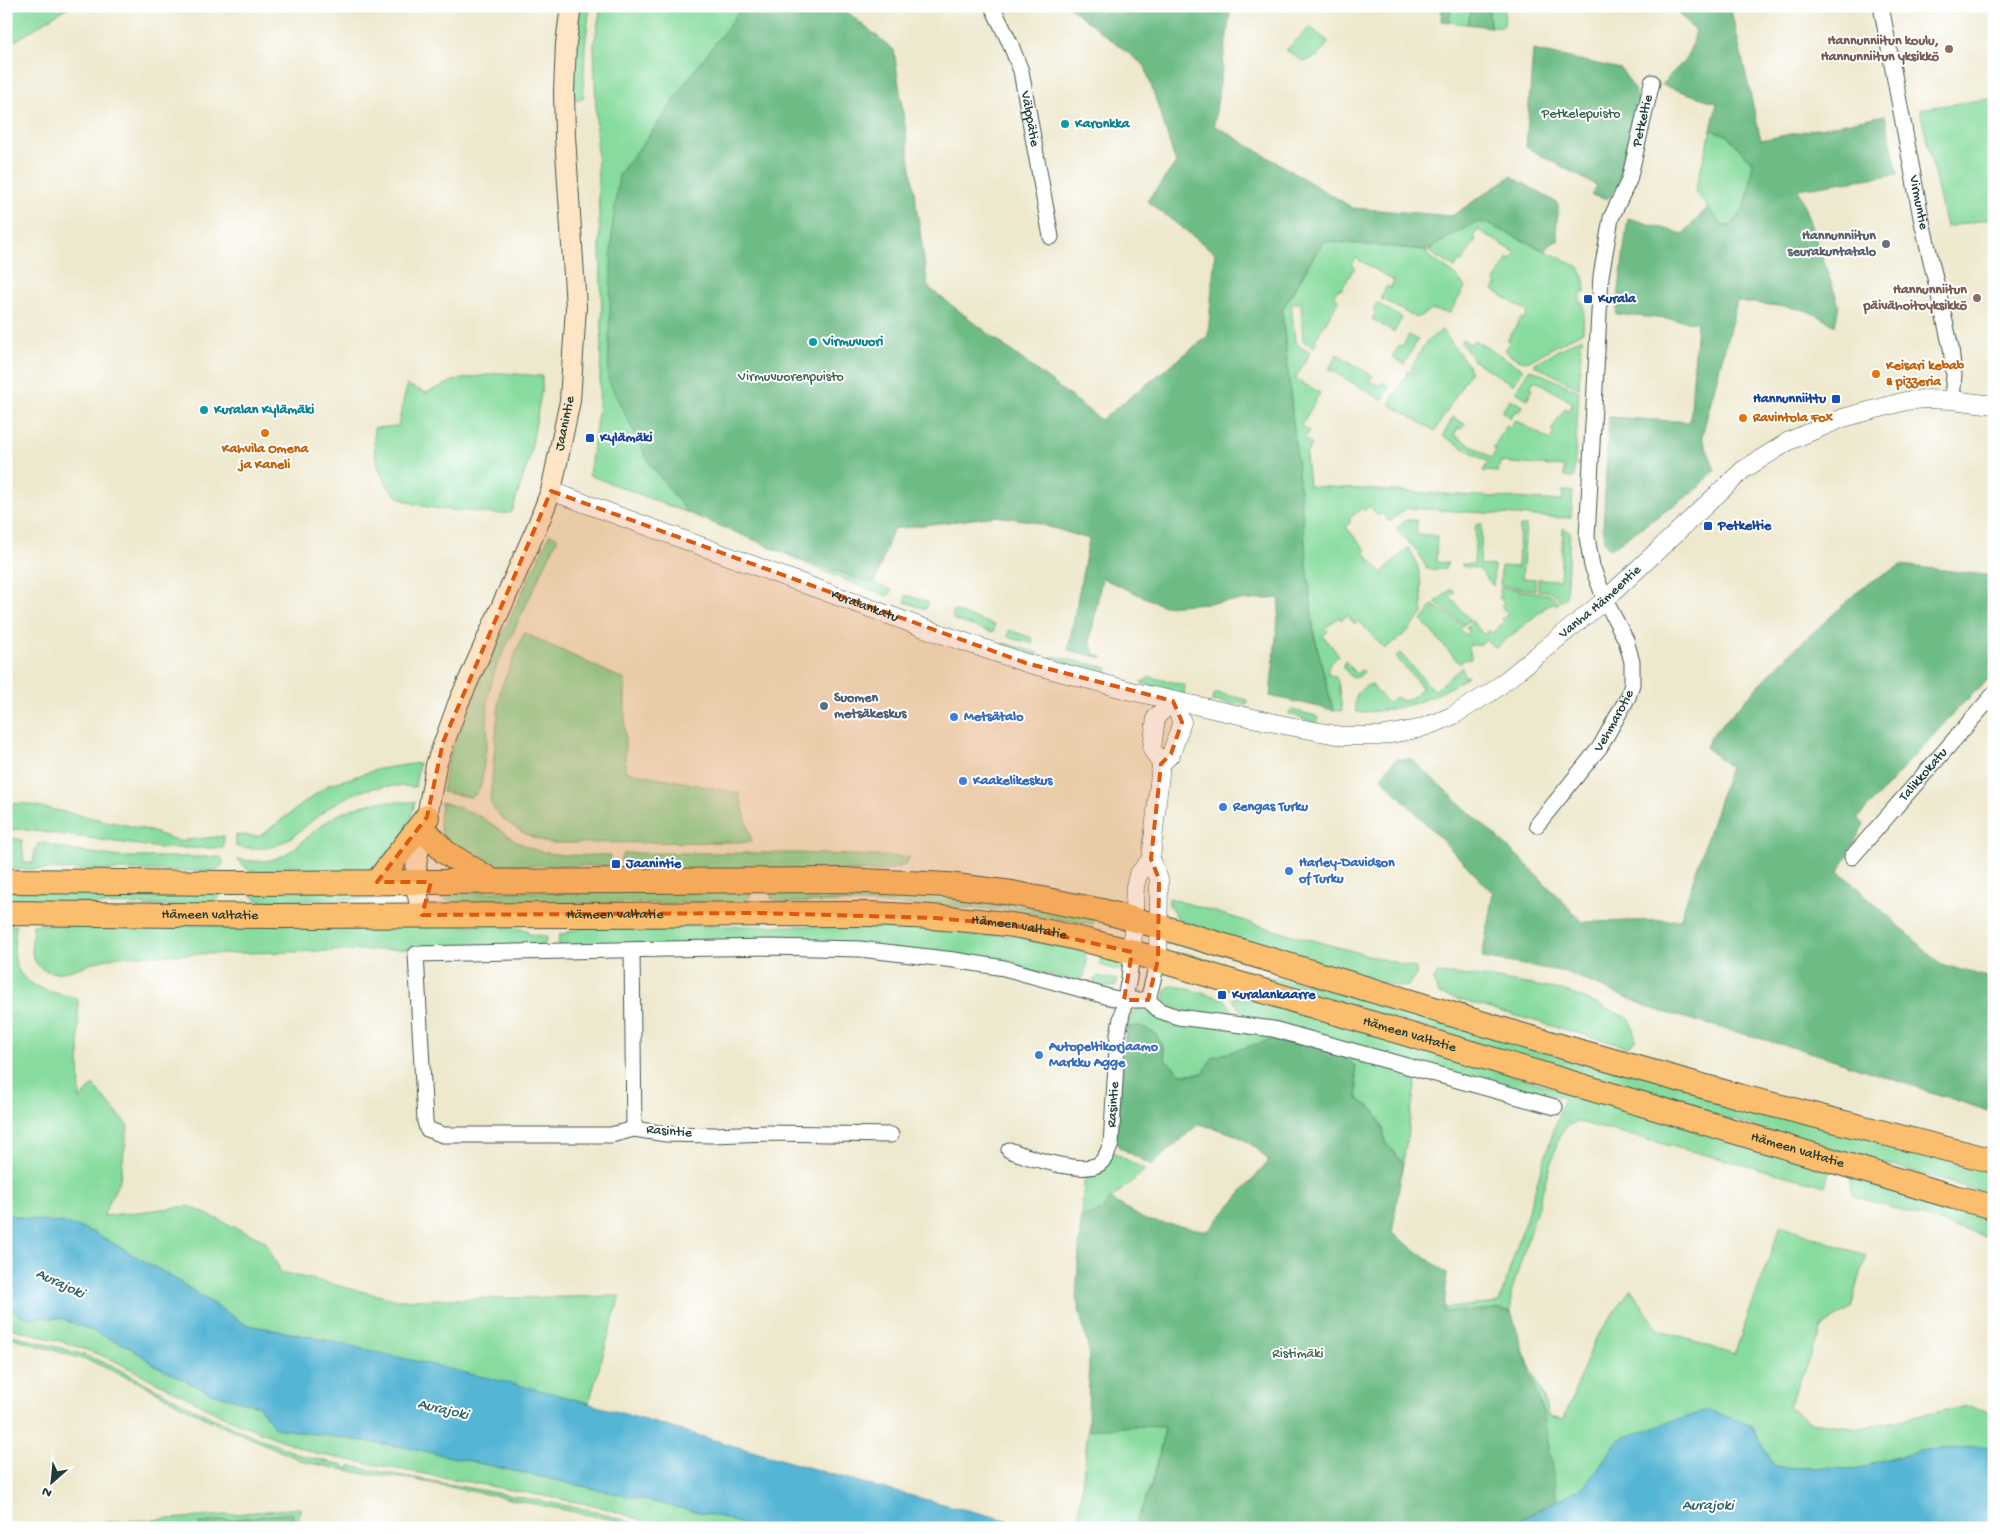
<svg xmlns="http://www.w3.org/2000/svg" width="2000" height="1534" font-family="'Gochi Hand',sans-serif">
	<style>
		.green { fill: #87db9e; stroke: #538c69 }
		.forest { fill: #6dbb85; stroke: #467c5c }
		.water { fill: #55b5d4; stroke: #3a7984 }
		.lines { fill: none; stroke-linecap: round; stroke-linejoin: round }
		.minor-casing { stroke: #3e574b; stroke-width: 17 }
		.tertiary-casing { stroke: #3e574b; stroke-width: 19 }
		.secondary-casing { stroke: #3e574b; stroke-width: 22 }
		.trunk-casing { stroke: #3e574b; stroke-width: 26 }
		.minor { stroke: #fff; stroke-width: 15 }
		.tertiary { stroke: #fff; stroke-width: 18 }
		.secondary { stroke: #fde5c5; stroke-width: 20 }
		.trunk { stroke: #fbbd6e; stroke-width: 24 }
		.marked { fill: #de580e; fill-opacity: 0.2; stroke: #de580e; stroke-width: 4; stroke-dasharray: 10 6; stroke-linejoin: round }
		.education-dot { fill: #8d6e63; stroke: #fff; stroke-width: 2 }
		.culture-dot { fill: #0f9aa8; stroke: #fff; stroke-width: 2 }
		.worship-dot { fill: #6b7280; stroke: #fff; stroke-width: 2 }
		.transit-dot { fill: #1a4fb4; stroke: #fff; stroke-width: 2 }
		.food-dot { fill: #e8710a; stroke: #fff; stroke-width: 2 }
		.service-dot { fill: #5c6f8a; stroke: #fff; stroke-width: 2 }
		.shop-dot { fill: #3f7fe0; stroke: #fff; stroke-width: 2 }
		.labels { text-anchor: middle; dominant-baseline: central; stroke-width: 4; stroke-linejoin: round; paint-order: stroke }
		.education-label { font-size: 14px; font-weight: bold; fill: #785e54; stroke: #fff; text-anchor: end }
		.park-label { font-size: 14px; fill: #39644e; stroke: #fff }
		.street-label { font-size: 14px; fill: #1f3d34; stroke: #fff }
		.culture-label { font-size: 14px; font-weight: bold; fill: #0d838f; stroke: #fff; text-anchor: start }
		.worship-label { font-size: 14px; font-weight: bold; fill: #5b616d; stroke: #fff; text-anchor: end }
		.transit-label { font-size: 14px; font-weight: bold; fill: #164399; stroke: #fff; text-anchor: start }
		.food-label { font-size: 14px; font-weight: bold; fill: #c56008; stroke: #fff; text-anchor: start }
		.service-label { font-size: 14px; font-weight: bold; fill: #4e5e75; stroke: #fff; text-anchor: start }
		.shop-label { font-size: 14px; font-weight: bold; fill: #366cbe; stroke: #fff; text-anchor: start }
		.water-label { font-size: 15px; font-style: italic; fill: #2f6164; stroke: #fff }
	</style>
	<rect width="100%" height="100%" fill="#fff"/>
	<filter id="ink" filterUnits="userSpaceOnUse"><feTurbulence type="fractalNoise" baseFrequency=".02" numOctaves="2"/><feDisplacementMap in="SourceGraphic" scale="10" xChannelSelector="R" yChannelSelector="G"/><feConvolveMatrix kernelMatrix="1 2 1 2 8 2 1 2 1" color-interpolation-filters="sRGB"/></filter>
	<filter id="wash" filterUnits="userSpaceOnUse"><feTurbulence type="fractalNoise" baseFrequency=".0096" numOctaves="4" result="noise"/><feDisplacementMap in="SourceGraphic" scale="20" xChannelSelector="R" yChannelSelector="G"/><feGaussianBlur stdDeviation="1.12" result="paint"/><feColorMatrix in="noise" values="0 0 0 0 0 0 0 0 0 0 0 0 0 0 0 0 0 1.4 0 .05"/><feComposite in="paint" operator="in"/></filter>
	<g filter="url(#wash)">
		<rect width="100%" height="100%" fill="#eee8cd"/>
		<path class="green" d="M6,6H69L6,47Z
			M580,6H590L585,47L583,99H573L574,46Z
			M601,6H741L738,13C698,67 661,122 619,174L650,464L688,513L589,475L599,405L602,316L594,45Z
			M1451,6H1473L1467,24L1449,22Z
			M1489,6H1505L1504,25L1501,27H1490Z
			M1310,27L1329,42L1318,56L1304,62L1286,50Z
			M1994,98V218L1946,227L1920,109Z
			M1711,130L1727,135L1752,163C1751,184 1748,213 1729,226L1721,224L1695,191Z
			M1479,222L1488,224L1579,267L1585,281V293H1581L1580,303L1584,304L1583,331L1529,361C1520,361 1511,357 1505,350L1510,343L1507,341L1521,318L1524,319L1528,312L1493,290L1497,284L1494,281L1508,258L1512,260L1516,253L1478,230L1473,237L1476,239L1462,262L1459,261L1455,268L1429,252L1432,247L1470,224Z
			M1323,241L1426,250L1428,256L1453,273L1465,287L1450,313L1432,310L1416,318L1380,298L1387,286L1390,288L1394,281L1356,258L1352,265L1355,267L1341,290L1338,289L1334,296L1339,300L1315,340L1317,342L1314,347L1303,341L1301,302L1291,304L1295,341L1300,347L1310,353L1295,379L1320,393L1301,426L1309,431L1304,439L1312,444L1306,455L1309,486L1562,501L1563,491L1573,492L1571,517L1563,518L1407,508L1389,522L1382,513L1378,516L1370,506L1364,511L1362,508L1349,519L1351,522L1346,527L1366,550L1364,552L1379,570L1382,576L1384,570L1408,548C1423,567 1421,591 1423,614L1406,633L1386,648H1384L1359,621L1355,624L1347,615L1341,620L1339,617L1326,628L1328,631L1323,636L1339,655C1333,660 1325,666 1329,675L1335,676L1338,682L1342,711L1333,710L1314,634L1282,310Z
			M1377,303L1402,318L1394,332L1372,319L1376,312L1373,310Z
			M1442,330L1468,365L1470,372L1435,431L1389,404L1409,370L1415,373L1416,371L1411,368L1426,342Z
			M1409,335L1418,340L1404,364L1392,357L1399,346L1402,347Z
			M1582,337L1579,388L1534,365L1535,363Z
			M1462,339L1470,344L1474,340L1523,369L1514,385L1474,361L1460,341Z
			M1337,354L1373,376L1370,381L1379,386L1382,382L1390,387L1382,400L1329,369Z
			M1530,369L1579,391L1574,478L1564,477V467L1500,462L1498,472L1483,471L1488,462L1443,436L1453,417L1465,424L1461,429L1458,428L1454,435L1492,458L1496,450L1493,448L1507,425L1510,427L1515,420L1550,440L1554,433L1551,431L1565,408L1568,410L1573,403L1535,380L1530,387L1533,389L1527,399L1515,391Z
			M500,373L542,376V388L530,456L512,512C498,516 481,512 466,511C447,510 424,508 406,501C380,491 372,452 374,428L398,426L407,385L426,393L455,380Z
			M1510,399L1523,406L1519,412L1516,410L1511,418L1502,412Z
			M1406,520H1417L1416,534L1437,536L1436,562L1448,563L1445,569H1427L1418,552L1397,531V528Z
			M1476,524H1482L1480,565L1494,566L1493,586L1479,569L1462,566V564H1474Z
			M1520,526H1526L1522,578L1535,579V590L1500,585L1501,566L1518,567Z
			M1563,528L1570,532L1566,598L1561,601L1552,592L1538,590V579L1560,580Z
			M550,534L558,538L495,670L488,696L487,741L481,786L474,796L470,797L442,792L447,764L464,713Z
			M765,545L892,590L890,594L887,596L823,571Z
			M1501,587L1552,595L1559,603L1556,606L1555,602L1546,607L1496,648L1486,640L1480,645H1469L1468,649L1471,656V659L1463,660L1460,664L1422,621L1433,605L1464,625L1460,629L1465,635L1469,632L1466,627L1472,621L1484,635L1489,630L1492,633L1504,622L1502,619L1508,614L1501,606L1504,603L1499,598Z
			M1451,589L1455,592L1450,597L1470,620L1465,624L1435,603Z
			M906,595L928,602L926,609L905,602Z
			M954,611L995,625L994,631L991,632L954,620L952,616Z
			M1009,630L1032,638L1033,644L1008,637Z
			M524,633L625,680V771L739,793L752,842L551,843C531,839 497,821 490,801L500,690Z
			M1003,643L1038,653L1037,657L1002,646Z
			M1400,653L1434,691L1462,667L1464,676H1468C1434,700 1398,712 1356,712C1354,698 1355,692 1368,685H1372L1387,703L1396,697L1401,701L1411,698L1422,687L1396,657Z
			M1051,656L1108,668L1106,675L1050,661Z
			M1345,661L1356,674L1362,669L1364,672L1358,677L1352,678L1343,667Z
			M1150,677L1185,685L1184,694L1141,683Z
			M1217,693L1248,700V703L1235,704L1212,701L1214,695Z
			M1291,710L1316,716L1318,719L1317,724L1288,713Z
			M419,763L415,787C371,783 347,792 313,820C301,830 289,841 274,846C262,850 248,848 236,847V835L260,836L328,785L379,769Z
			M377,802H415L409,825L383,861L373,867L351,872L250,871L239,862L238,859C293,871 300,833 340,814C351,808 364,805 377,802Z
			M441,802C455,806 468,810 481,817C497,827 512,840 530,848C555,858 584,855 610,855V866L492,865L474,862L443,840L439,820Z
			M6,803L27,804L144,829L179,841L224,836L223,848H161L20,829L6,830Z
			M7,837L22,840L24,863H33L35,849L38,844L44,843L70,850L120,857H220L223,860V865L218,869L210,871L6,869Z
			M625,853H798L910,857L905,865L884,871H677L638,866L637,862H621V857Z
			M6,889L220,891L221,895L218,899L205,903L173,905L6,904Z
			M841,889L978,898L1094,918L1093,925L1009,910L841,902L781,903L771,898L772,893L776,891Z
			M253,891L397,892V895L388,899L259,901L252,895Z
			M748,891L751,895L744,903L459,904L440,898L438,895L439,892Z
			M1169,898L1285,933L1416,968V975L1408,986L1398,987L1180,922L1169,905Z
			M6,925H16C15,936 13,949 15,960C19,988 55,993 78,998L80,1100L93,1085L128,1126L120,1179L103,1216L189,1206L265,1241L281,1272L398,1300L620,1296L589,1403L325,1340L244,1324L175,1279L95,1233L6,1214Z
			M33,925H492L527,930L528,934L546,936L547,940L544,945L540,946L118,956C108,959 97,961 87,965C68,972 38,982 32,952C31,944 33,933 33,925Z
			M588,926H914L1009,936L1084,951C1088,959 1087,974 1081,981H1077L977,958L558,945L559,935Z
			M1185,953L1261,975L1337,990L1994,1170V1195L1729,1119L1181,954Z
			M1100,954L1114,960L1121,968L1120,971L1100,965Z
			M1438,973L1492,978L1566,991L1630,1019L1636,1040L1627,1047L1439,994L1433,980Z
			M1098,976L1118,980L1115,986L1102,988L1093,987L1094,980Z
			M1174,985L1224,999L1239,1018C1222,1016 1170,1016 1164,999L1167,988Z
			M1234,997L1258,1001L1830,1169L1825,1186L1579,1122C1567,1124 1562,1129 1558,1140L1511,1294V1312L1506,1311L1544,1398L1548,1416L1564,1419L1595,1339L1631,1289L1658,1329L1734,1355L1781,1225L1866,1256L1851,1308L1823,1327L1788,1407L1810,1422L1861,1428L1967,1406L1994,1412V1446L1922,1450L1856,1469L1775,1467L1750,1425L1619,1439L1585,1486L1504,1528L1436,1309L1499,1303L1564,1098L1546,1093L1534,1096L1247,1019L1232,999Z
			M1140,1007L1162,1020L1267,1033L1414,1075L1416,1080L1403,1163L1385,1142L1383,1128L1375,1111L1358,1099L1355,1066L1181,1074L1166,1061L1162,1044L1126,1027L1131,1014Z
			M1113,1152L1145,1170L1111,1199L1100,1212L1081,1218L1085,1173L1098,1174Z
			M1851,1177L1994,1217V1239L1853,1196L1850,1186Z
			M6,1303L19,1315L31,1318H61L128,1346L156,1366L211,1393L259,1406L276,1428L411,1448L721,1517L753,1528H666L598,1506L317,1454L235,1422L111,1359L64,1342L6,1327Z
			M6,1333L78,1353L111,1365L210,1417L239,1430L306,1457L344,1465V1468L349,1469V1466L595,1511L649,1528H637L619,1521L411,1479L366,1474L305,1462L205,1418L140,1383L93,1362L6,1336Z
			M1133,1426H1165L1154,1478L1134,1528L1078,1525L1088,1430Z
			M300,1508L298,1528H292V1513L200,1523L199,1528H49L75,1524L203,1517Z"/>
		<path class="forest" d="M741,6H840L894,50L928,287L1101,420L1208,336L1215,253L1147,201L1176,163L1145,66L1068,6H1231L1214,125L1353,208L1452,216L1511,176L1557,203C1561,210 1553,225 1559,240L1548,246L1546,251L1488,224L1479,222L1472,224L1427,250L1323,241L1282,310L1314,634L1333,710L1270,696L1280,598L1164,606L1102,578L1090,641L1094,653L1103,658L1068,650L1089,539L1030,521L997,516L893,529L874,584L803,560L688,513L650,464L608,380L612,228L619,174L655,129L688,79L738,13Z
			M1442,6H1451L1449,22L1441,21Z
			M1473,6H1489L1490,27L1467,24Z
			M1672,6H1730L1761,140L1885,115L1898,174L1798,189L1839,305L1835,326L1819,316L1801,309L1737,301L1702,436L1715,470L1695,491L1610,549L1604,542L1603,530L1609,417L1690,422L1697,322L1616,314L1628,218L1683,234L1708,207L1721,224L1729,226C1748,213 1752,184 1752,162L1727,135L1711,130L1717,103L1662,85C1668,75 1676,70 1684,61C1690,53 1693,41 1695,31Z
			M1533,50L1621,69L1635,90L1638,100L1618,186L1608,198H1603L1591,195L1597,186L1526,147Z
			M1901,565L1994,576V674L1957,709L1858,818L1864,824L1839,871L1941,964L1994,979V1113L1820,1055L1656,1010L1566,972L1482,958L1493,893L1381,777L1396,759H1411L1523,861L1583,922L1680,920L1730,767L1706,748L1710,737L1784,659L1863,587Z
			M1140,1026L1155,1033L1162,1044L1166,1061L1181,1074H1202L1213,1057L1270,1040L1315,1047L1346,1058L1355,1066L1358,1099L1375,1111L1383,1128L1385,1142L1403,1163L1392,1233L1447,1273L1444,1312L1497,1309L1511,1312L1544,1416L1557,1500L1504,1528H1134L1154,1478L1165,1427L1133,1426L1088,1430L1089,1351L1076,1297L1081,1218L1100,1212L1111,1199L1145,1220L1208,1231L1269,1161C1246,1135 1231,1133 1199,1124L1151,1165L1119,1147L1115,1140L1126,1027Z
			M293,1513L292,1528H199L200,1523Z"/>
		<path class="water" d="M6,1214L30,1219L70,1224L95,1233L175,1279L244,1324L325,1340L552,1393L869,1485L1022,1524L1102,1528H753L721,1517L411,1448L275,1428L259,1406L211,1393L156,1366L128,1346L61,1318H31L19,1315L6,1303Z
			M1709,1410L1750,1425L1775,1467L1856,1469L1922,1450L1994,1446V1528H1504L1585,1486L1619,1439Z"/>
	</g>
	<g filter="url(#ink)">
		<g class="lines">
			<defs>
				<g id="minor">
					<path id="s1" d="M992,6L1010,43L1021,71L1051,237"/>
					<path id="s2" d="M1881,6L1921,217L1951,348L1954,375L1952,400"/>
					<path id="s3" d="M1537,825L1600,747L1628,697L1632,684V662L1626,640L1605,600L1592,566L1587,537L1601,276L1611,218L1629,180L1652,82"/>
					<path id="s4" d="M1852,857L1994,694"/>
					<path d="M632,951L634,1129"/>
					<path d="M1148,1000L1158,960"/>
					<path d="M891,1135L768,1133L713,1135L666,1134L634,1129L611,1135H443L427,1129L425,1121L416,954L769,947L860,949L954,960L1004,968L1109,997L1124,1000H1148L1160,1011L1178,1017L1273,1029L1555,1107"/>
					<path id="s5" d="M1009,1150C1027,1157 1082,1175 1099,1164C1106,1159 1108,1151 1111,1144L1118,1034L1129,978L1132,952"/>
				</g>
				<g id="tertiary">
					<path id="s6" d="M551,491L924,628L1026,663L1135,692L1289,726L1342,736H1380L1418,729L1438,722L1452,716L1493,691L1605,600L1743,470L1789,441L1843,418L1906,401L1924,399L1952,400L1994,405"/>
					<path d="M1132,952L1135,886L1138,875L1151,859"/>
					<path d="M1158,960L1159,879L1151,859L1161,764L1152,749L1156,717L1173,701L1182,722L1171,754L1161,764"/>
				</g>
				<g id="secondary">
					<path id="s7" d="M422,915L415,882L417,858L427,817L436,765L458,704L537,527L551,491L570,401L576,307L565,136L564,92L566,43L571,6"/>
				</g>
				<g id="trunk">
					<path d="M430,836L445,852L492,881"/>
					<path d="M6,881L231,883L843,880L948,885L1012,893L1102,911L1158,926L1524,1036L1738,1096L1994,1161"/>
					<path d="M377,882L427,817"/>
					<path id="s8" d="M6,913L273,916L867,914C915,916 964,918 1012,925C1052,931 1092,942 1132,952L1954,1197L1994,1207"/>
				</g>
			</defs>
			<use href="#minor" class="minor-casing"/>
			<use href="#tertiary" class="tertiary-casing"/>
			<use href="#secondary" class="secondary-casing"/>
			<use href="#trunk" class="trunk-casing"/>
			<use href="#minor" class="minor"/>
			<use href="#tertiary" class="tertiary"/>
			<use href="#secondary" class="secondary"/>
			<use href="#trunk" class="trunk"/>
		</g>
	</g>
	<path class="marked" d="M551,491L1026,663L1173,701L1182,722L1171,754L1161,764L1151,859L1159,879L1158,960L1148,1000H1124L1132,952L1012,925L936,918L759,913L422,915L431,882H377L427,817L443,742Z"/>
	<g class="education-dot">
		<circle cx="1949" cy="49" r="5"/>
		<circle cx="1977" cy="298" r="5"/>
	</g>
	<g class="culture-dot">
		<circle cx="1065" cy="124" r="5"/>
		<circle cx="813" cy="342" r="5"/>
		<circle cx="204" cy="410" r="5"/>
	</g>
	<circle class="worship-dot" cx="1886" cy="244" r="5"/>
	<g class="transit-dot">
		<rect x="1583" y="294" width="10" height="10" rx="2.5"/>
		<rect x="1831" y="394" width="10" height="10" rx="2.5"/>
		<rect x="585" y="433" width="10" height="10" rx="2.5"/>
		<rect x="1703" y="521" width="10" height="10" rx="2.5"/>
		<rect x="611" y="859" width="10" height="10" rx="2.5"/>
		<rect x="1217" y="990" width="10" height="10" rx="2.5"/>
	</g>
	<g class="food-dot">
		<circle cx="1876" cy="374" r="5"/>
		<circle cx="1743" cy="418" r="5"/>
		<circle cx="265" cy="433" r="5"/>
	</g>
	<circle class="service-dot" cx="824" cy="706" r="5"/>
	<g class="shop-dot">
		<circle cx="954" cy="717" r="5"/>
		<circle cx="963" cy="781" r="5"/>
		<circle cx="1223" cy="807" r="5"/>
		<circle cx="1289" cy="871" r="5"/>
		<circle cx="1039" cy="1055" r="5"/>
	</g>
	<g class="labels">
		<g class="education-label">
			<text x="1939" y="41">Hannunniitun koulu,<tspan x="1939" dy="16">Hannunniitun yksikkö</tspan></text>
			<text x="1967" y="290">Hannunniitun<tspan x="1967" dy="16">päivähoitoyksikkö</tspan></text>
		</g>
		<g class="park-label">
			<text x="1581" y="114">Petkelepuisto</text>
			<text x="791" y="377">Virmuvuorenpuisto</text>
			<text x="1298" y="1354">Ristimäki</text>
		</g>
		<g class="street-label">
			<text stroke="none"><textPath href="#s1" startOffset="120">Välppätie</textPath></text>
			<text stroke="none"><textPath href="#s3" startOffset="750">Petkeltie</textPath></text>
			<text stroke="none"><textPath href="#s2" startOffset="200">Virmuntie</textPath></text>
			<text stroke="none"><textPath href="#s7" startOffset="519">Jaanintie</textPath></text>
			<text stroke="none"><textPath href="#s6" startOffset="1130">Vanha Hämeentie</textPath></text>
			<text stroke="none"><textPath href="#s6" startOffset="334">Kuralankatu</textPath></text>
			<text stroke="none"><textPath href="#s3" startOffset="130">Vehmarotie</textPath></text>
			<text stroke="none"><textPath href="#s4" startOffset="109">Talikkokatu</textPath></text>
			<text stroke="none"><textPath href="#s8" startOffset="204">Hämeen valtatie</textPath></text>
			<text stroke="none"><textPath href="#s8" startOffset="609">Hämeen valtatie</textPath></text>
			<text stroke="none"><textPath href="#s8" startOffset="1014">Hämeen valtatie</textPath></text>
			<text stroke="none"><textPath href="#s8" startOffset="1419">Hämeen valtatie</textPath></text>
			<text stroke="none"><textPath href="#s5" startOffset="156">Rasintie</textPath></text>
			<text transform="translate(669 1132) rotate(5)">Rasintie</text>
			<text stroke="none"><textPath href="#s8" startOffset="1824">Hämeen valtatie</textPath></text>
		</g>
		<g class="culture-label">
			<text x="1075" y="124">Karonkka</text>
			<text x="823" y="342">Virmuvuori</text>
			<text x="214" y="410">Kuralan Kylämäki</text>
		</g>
		<g class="worship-label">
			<text x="1876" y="236">Hannunniitun<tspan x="1876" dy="16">seurakuntatalo</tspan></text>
		</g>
		<g class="transit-label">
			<text x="1598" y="299">Kurala</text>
			<text x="1826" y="399" text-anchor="end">Hannunniittu</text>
			<text x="600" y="438">Kylämäki</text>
			<text x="1718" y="526">Petkeltie</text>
			<text x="626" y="864">Jaanintie</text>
			<text x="1232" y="995">Kuralankaarre</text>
		</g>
		<g class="food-label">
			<text x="1886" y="366">Keisari kebab<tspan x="1886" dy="16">&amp; pizzeria</tspan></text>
			<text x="1753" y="418">Ravintola Fox</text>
			<text x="265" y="449" text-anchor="middle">Kahvila Omena<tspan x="265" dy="16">ja Kaneli</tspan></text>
		</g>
		<g class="service-label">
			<text x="834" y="698">Suomen<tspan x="834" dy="16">metsäkeskus</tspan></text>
		</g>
		<g class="shop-label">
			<text x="964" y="717">Metsätalo</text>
			<text x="973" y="781">Kaakelikeskus</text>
			<text x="1233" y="807">Rengas Turku</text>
			<text x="1299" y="863">Harley-Davidson<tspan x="1299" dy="16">of Turku</tspan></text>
			<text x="1049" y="1047">Autopeltikorjaamo<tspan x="1049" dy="16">Markku Agge</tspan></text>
		</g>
		<g class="water-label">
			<text transform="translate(60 1284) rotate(25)">Aurajoki</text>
			<text transform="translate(443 1410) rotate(13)">Aurajoki</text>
			<text x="1708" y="1506">Aurajoki</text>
		</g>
	</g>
	<rect width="2000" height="1534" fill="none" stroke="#fff" stroke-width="25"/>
	<g transform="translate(52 1482) rotate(207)" stroke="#ffffff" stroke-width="4" paint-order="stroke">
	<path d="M0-4L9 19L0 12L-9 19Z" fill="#1f3d34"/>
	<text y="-8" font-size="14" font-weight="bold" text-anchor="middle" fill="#1f3d34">N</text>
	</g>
</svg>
